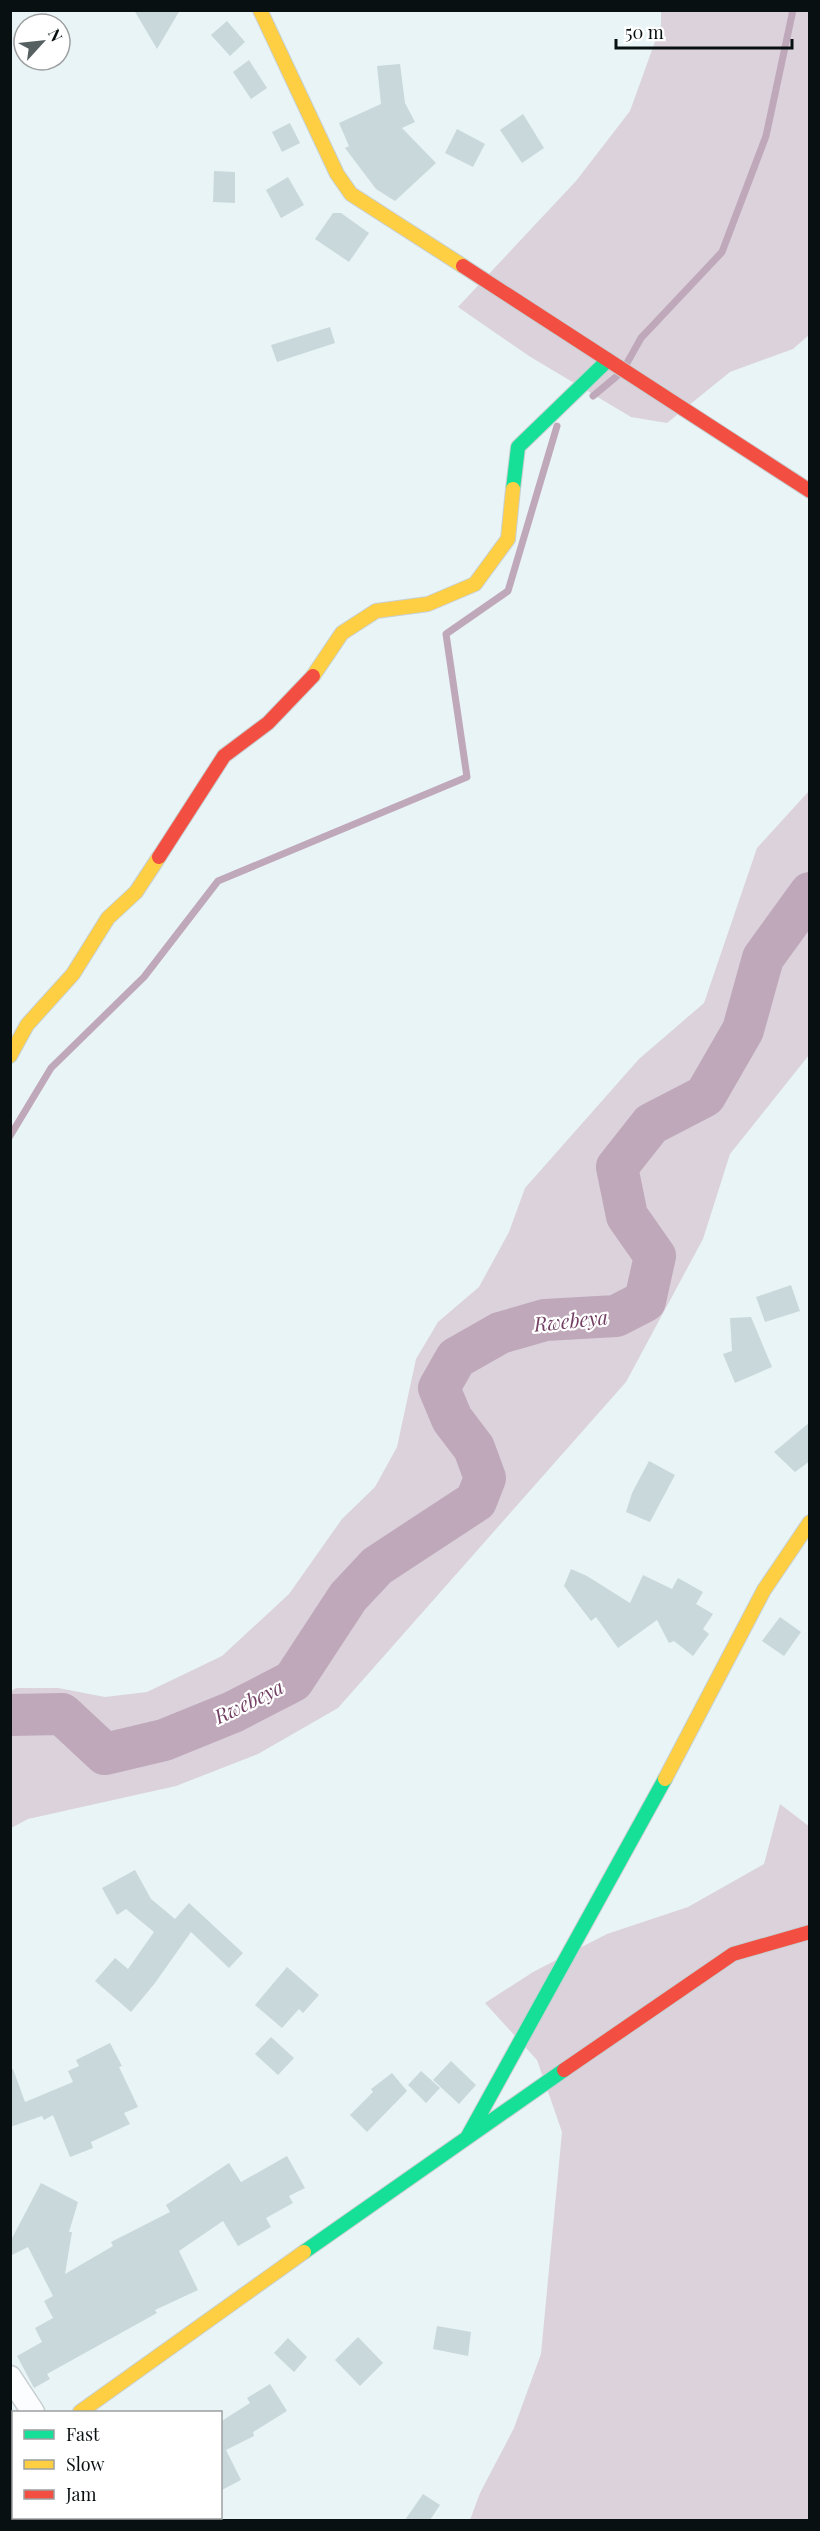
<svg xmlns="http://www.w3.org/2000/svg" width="820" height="2531" viewBox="0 0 820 2531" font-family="'Playfair Display',serif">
	<rect width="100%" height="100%" fill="#e9f4f6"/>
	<g fill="#dbd2dc">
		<path d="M 661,11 L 809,11 L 809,335 L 793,349 L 730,372 L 667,423 L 631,417 L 529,356 L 458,307 L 576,181 L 630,111 L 661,25 Z"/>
		<path d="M 809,791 L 809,1055 L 730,1154 L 703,1239 L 626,1382 L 338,1708 L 258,1754 L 176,1786 L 28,1819 L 11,1828 L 11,1691 L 16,1688 L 58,1688 L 105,1697 L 147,1692 L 222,1656 L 289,1594 L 342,1519 L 375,1487 L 397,1447 L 416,1359 L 438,1322 L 479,1287 L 509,1232 L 525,1188 L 639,1059 L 704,1003 L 757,848 Z"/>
		<path d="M 780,1804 L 810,1827 L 809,2520 L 470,2520 L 480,2493 L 514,2428 L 541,2354 L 562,2132 L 537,2060 L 485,2003 L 533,1972 L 607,1934 L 688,1907 L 764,1864 Z"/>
	</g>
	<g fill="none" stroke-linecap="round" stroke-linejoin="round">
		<g stroke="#bfa8ba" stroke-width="7">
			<path d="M 627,363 L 641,338 L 722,252 L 766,136 L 793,10"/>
			<path d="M 593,396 L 617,376"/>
			<path d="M 10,1136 L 51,1068 L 144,977 L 218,881 L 467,777 L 446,634 L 508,591 L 557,426"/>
		</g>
		<path stroke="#bfa8ba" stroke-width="42" d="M 10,1715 L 62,1714 L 105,1754 L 164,1740 L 233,1712 L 293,1681 L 348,1597 L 377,1566 L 476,1501 L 485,1478 L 474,1448 L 452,1419 L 439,1388 L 456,1358 L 500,1333 L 545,1320 L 616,1316 L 645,1301 L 655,1256 L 627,1216 L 617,1167 L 651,1124 L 705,1096 L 743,1030 L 763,958 L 810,893"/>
	</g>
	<g fill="#c9d8db">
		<path d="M 134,10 L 180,10 L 157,49 Z"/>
		<path d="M 227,21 L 245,42 L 230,56 L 211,35 Z"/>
		<path d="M 249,60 L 267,88 L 251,99 L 233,72 Z"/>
		<path d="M 400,64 L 405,103 L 415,122 L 402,128 L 436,163 L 395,201 L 376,189 L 345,148 L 349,146 L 339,123 L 381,104 L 377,66 Z"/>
		<path d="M 523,114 L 544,148 L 522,163 L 500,130 Z"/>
		<path d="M 290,123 L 300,143 L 282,152 L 272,132 Z"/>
		<path d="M 457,129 L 485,144 L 473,167 L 445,153 Z"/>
		<path d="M 214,171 L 235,172 L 235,203 L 213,202 Z"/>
		<path d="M 288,177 L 304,205 L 281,218 L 266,190 Z"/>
		<path d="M 333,213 L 341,213 L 369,233 L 349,262 L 315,239 Z"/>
		<path d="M 330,327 L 335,343 L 277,362 L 271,345 Z"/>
		<path d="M 791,1285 L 800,1311 L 765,1322 L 756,1297 Z"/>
		<path d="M 751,1317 L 772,1367 L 735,1383 L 723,1354 L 732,1351 L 730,1318 Z"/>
		<path d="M 810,1422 L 810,1461 L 795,1472 L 774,1452 Z"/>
		<path d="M 649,1461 L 675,1475 L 650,1522 L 626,1512 L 632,1493 Z"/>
		<path d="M 571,1569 L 587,1576 L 630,1603 L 643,1575 L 672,1589 L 678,1578 L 703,1592 L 696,1604 L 713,1614 L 703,1629 L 709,1634 L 693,1656 L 674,1641 L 669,1643 L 657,1620 L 618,1648 L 596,1617 L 591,1621 L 564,1586 Z"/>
		<path d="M 780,1617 L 801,1632 L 784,1656 L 762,1641 Z"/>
		<path d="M 135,1870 L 151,1899 L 175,1919 L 189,1903 L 243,1953 L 229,1968 L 191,1932 L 155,1983 L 131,2012 L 95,1981 L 115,1958 L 128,1969 L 154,1932 L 126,1909 L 117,1915 L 102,1888 Z"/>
		<path d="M 287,1967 L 319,1995 L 303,2013 L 299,2009 L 282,2028 L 255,2005 Z"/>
		<path d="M 271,2037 L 294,2058 L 278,2075 L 255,2054 Z"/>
		<path d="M 110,2043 L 122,2066 L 119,2067 L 138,2107 L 124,2113 L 130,2124 L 91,2142 L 93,2148 L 70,2157 L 53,2115 L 44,2120 L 42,2116 L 10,2127 L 10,2069 L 13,2069 L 25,2102 L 73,2082 L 68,2071 L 79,2066 L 76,2060 Z"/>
		<path d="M 451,2061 L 476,2085 L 459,2104 L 433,2080 Z"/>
		<path d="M 421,2071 L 440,2088 L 426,2103 L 408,2085 Z"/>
		<path d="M 392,2073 L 407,2091 L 367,2132 L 350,2115 L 373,2092 L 371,2089 Z"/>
		<path d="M 287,2156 L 305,2188 L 289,2196 L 293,2203 L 266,2218 L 271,2227 L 238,2246 L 223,2221 L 179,2251 L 198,2290 L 155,2310 L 157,2313 L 47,2374 L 50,2379 L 34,2388 L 17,2356 L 42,2342 L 35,2328 L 53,2318 L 44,2301 L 53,2296 L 28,2247 L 10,2256 L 10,2242 L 41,2183 L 78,2202 L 69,2232 L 72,2232 L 65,2274 L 113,2246 L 111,2242 L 170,2212 L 166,2205 L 229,2163 L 241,2182 Z"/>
		<path d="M 437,2326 L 471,2332 L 468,2356 L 433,2349 Z"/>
		<path d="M 358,2337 L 383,2363 L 360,2386 L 335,2360 Z"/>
		<path d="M 288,2338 L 307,2357 L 294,2372 L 274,2353 Z"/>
		<path d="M 270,2384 L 287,2411 L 253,2432 L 254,2436 L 226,2450 L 241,2480 L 220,2491 L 220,2422 L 250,2403 L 247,2398 Z"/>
		<path d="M 423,2494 L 440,2505 L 430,2520 L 405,2520 Z"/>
	</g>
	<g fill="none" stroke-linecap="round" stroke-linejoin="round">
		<defs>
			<g id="street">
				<path d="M 10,2377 L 33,2412"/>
				<path d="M 173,2518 L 177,2520"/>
			</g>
			<g id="fast">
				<path d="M 513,489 L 518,447 L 608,360"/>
				<path d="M 468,2136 L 665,1779"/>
				<path d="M 304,2252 L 564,2070"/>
			</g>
			<g id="slow">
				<path d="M 260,10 L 337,174 L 351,194 L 463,266"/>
				<path d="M 313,676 L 342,633 L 376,611 L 428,604 L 475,584 L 508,539 L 513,489"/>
				<path d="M 10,1056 L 27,1025 L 73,974 L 108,918 L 136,892 L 159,857"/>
				<path d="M 665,1779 L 764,1590 L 810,1522"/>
				<path d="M 80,2412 L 304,2252"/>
				<path d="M 10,2463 L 14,2461"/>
			</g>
			<g id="jam">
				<path d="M 463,266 L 810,491"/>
				<path d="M 159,857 L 224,756 L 268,723 L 313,676"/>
				<path d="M 564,2070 L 733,1954 L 810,1932"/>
			</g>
		</defs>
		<use href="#street" stroke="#c7cfd1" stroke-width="25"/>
		<use href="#fast" stroke="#c7cfd1" stroke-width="16"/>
		<use href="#slow" stroke="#c7cfd1" stroke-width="16"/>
		<use href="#jam" stroke="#c7cfd1" stroke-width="16"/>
		<use href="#street" stroke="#fcfdfe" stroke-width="22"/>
		<use href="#fast" stroke="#16e098" stroke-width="14"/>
		<use href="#slow" stroke="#ffcf43" stroke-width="14"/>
		<use href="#jam" stroke="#f24e42" stroke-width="14"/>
	</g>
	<g text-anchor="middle" stroke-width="4.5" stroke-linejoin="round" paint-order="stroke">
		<g font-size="20" font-style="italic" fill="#723f63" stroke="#fff">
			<text transform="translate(571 1321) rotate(-6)" y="7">Rwebeya</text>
			<text transform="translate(249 1702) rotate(-26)" y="7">Rwebeya</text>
		</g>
	</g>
	<rect width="820" height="2531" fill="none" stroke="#091011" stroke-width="24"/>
	<rect x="12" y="2411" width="210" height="108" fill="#ffffff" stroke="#9d9fa0" stroke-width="1.5"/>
	<rect x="24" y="2430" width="30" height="9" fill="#16e098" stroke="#9d9fa0" stroke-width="1.5"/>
	<text x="66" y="2441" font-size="18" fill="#091011">Fast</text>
	<rect x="24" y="2460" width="30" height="9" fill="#ffcf43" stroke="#9d9fa0" stroke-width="1.5"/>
	<text x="66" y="2471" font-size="18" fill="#091011">Slow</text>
	<rect x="24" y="2490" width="30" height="9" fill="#f24e42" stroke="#9d9fa0" stroke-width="1.5"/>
	<text x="66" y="2501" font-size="18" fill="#091011">Jam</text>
	<g transform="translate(42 42) rotate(63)"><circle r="28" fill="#ffffff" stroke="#9d9fa0" stroke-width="1.5"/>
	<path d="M0-4.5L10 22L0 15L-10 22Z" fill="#576061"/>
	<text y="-9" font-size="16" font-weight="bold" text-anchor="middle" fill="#091011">N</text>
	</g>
	<path d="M616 39v9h176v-9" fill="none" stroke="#091011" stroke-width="3"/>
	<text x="625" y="39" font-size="18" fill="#091011" stroke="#ffffff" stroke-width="4.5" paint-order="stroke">50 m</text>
</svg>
